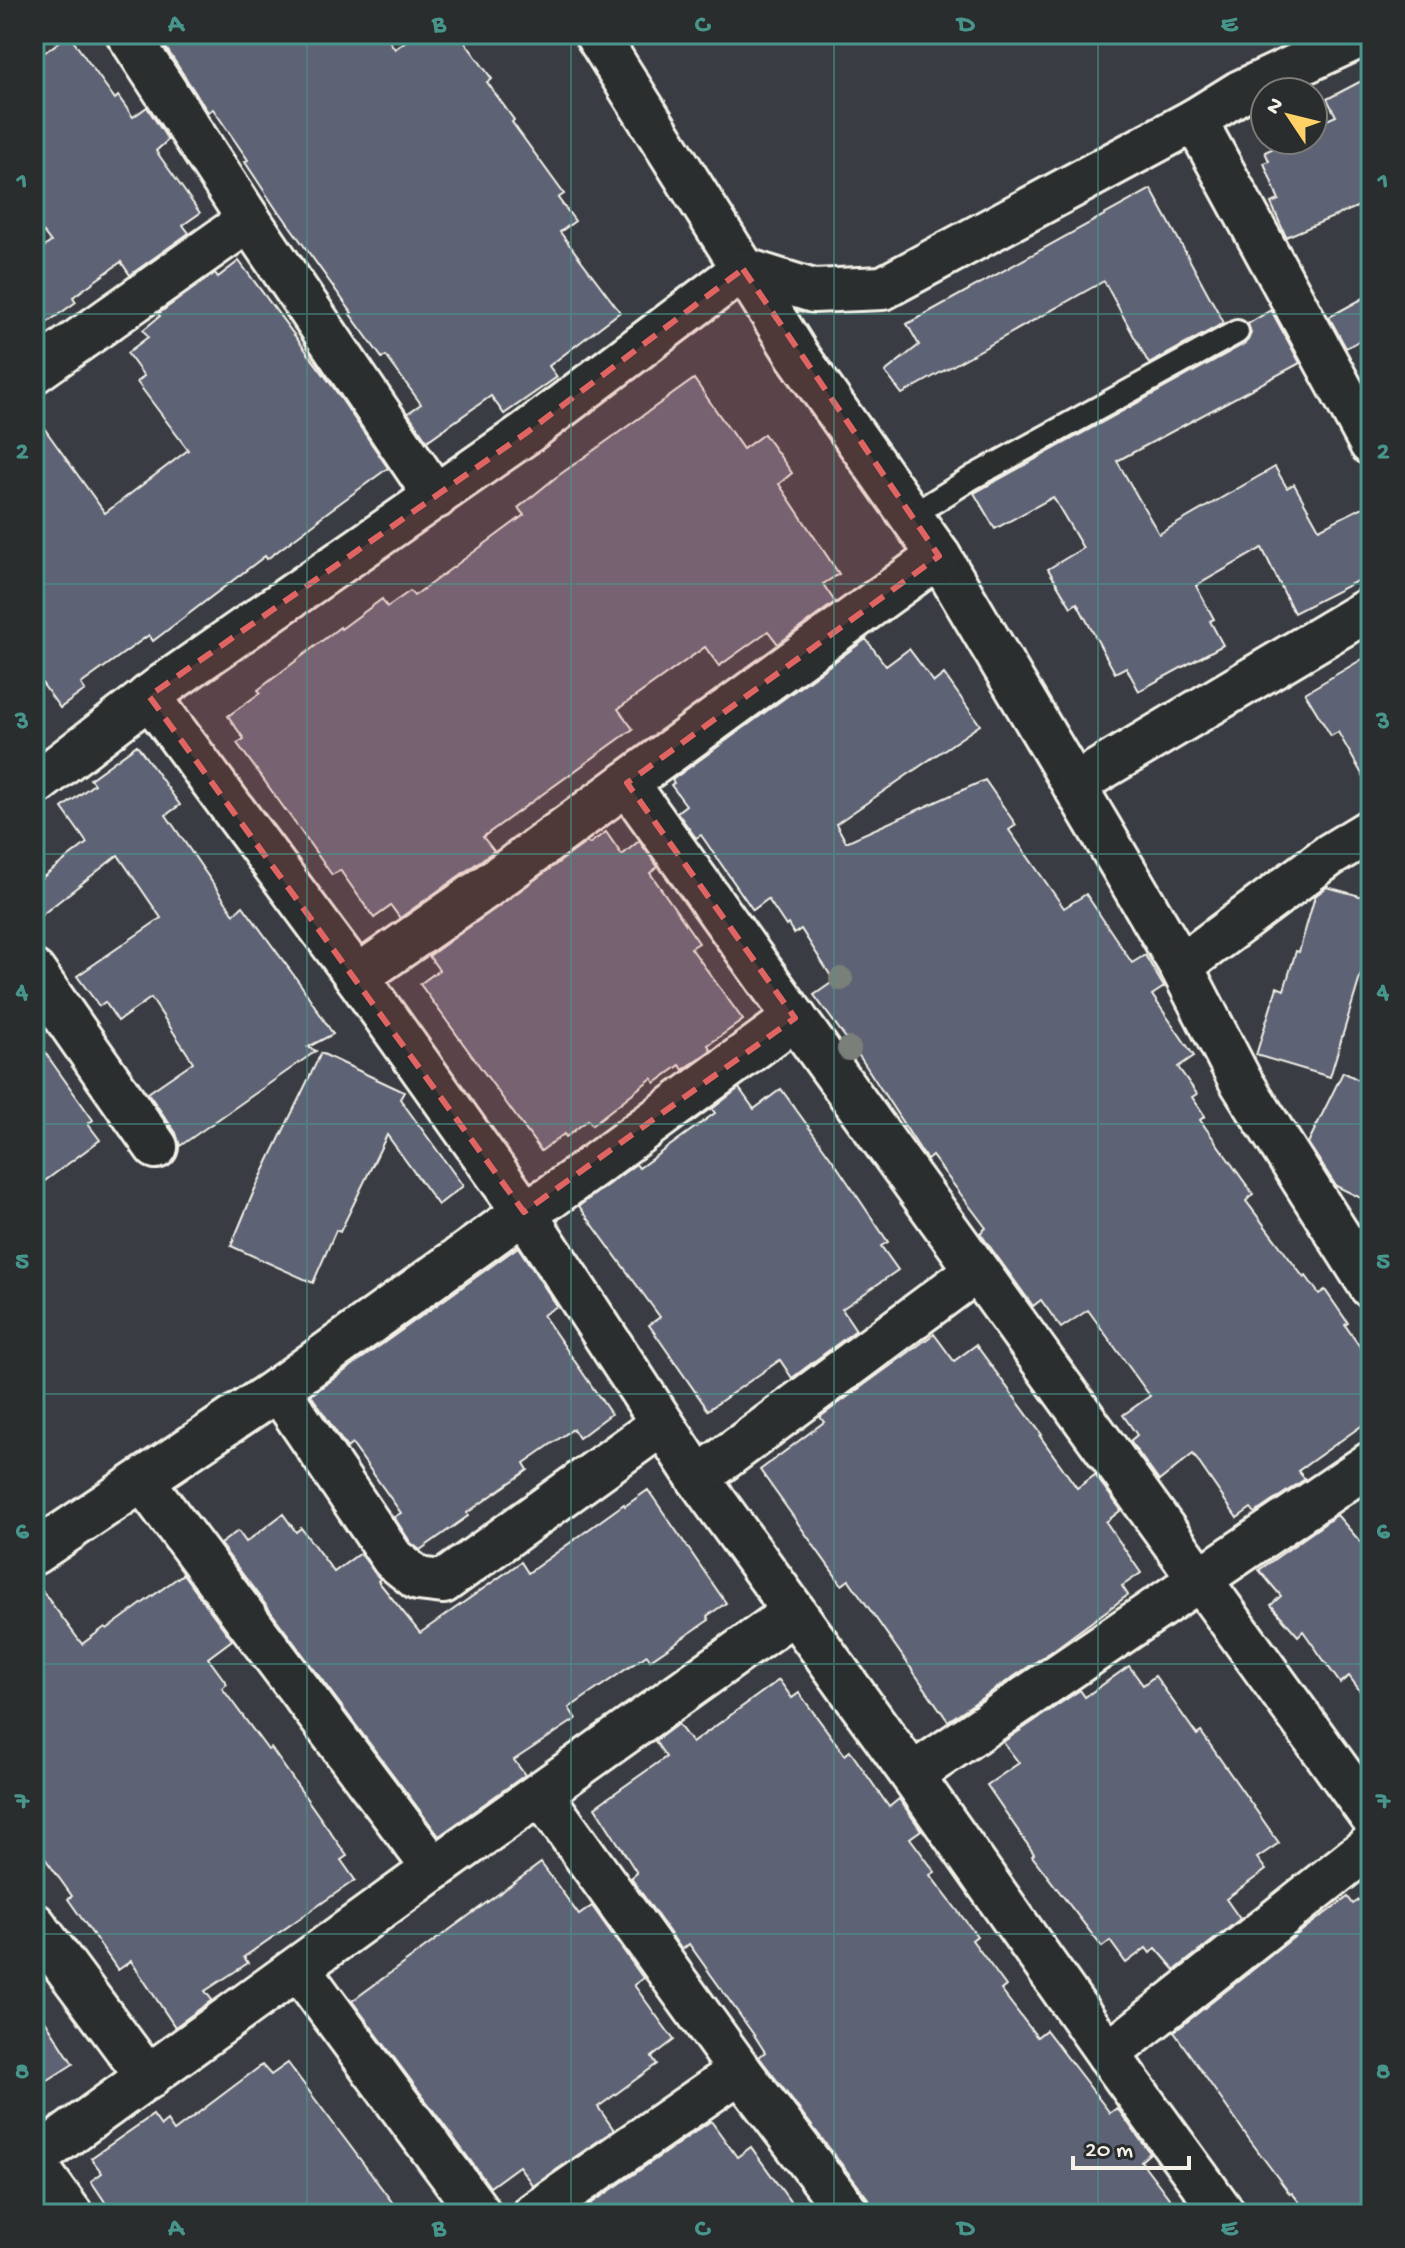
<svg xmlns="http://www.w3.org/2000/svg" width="1405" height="2248" viewBox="0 0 1405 2248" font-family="'Gochi Hand',sans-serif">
	<rect width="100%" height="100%" fill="#393d43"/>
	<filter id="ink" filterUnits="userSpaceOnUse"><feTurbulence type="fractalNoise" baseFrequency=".0125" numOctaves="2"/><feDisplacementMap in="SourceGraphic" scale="16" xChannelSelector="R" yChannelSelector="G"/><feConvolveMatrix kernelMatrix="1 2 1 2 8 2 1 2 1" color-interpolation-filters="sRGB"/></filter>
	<g filter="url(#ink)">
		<g fill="#5d6274" stroke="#f4f1e8" stroke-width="2">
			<path d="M 157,34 L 384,34 L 395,49 L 415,34 L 459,34 L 492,79 L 487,82 L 514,120 L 512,122 L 564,194 L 558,198 L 575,221 L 560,232 L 620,312 L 549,366 L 557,377 L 504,414 L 491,396 L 427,441 L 408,413 L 421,404 L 386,356 L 382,358 L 350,314 L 352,313 L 279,211 L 278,212 L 245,162 L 248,160 L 213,109 L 208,112 Z"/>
			<path d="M 69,35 L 115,99 L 118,96 L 133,117 L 147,107 L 168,140 L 156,151 L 200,213 L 183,225 L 189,233 L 130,275 L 121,262 L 73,297 L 76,302 L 34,332 L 34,254 L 51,242 L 34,220 L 34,60 Z"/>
			<path d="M 1371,76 L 1371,201 L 1286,237 L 1271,203 L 1279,200 L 1264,163 L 1269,161 L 1265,152 L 1291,140 L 1313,140 L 1313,126 L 1336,116 L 1327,99 Z"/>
			<path d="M 1151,189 L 1224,323 L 1149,364 L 1104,281 L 902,394 L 885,372 L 919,345 L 907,324 Z"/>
			<path d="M 239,261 L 333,387 L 388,468 L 318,519 L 319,520 L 267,559 L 265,556 L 153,641 L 149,635 L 81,684 L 85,690 L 60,708 L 34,672 L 34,414 L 105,513 L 188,450 L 137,382 L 144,376 L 127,353 L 148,337 L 143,330 L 160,316 L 158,314 L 215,273 L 218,277 Z"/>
			<path d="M 1371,294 L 1371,334 L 1346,348 L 1329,317 Z"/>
			<path d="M 1271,310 L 1300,363 L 1117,461 L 1159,534 L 1275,467 L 1287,488 L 1294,484 L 1319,529 L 1371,503 L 1371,574 L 1294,613 L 1262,548 L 1196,586 L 1214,619 L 1210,621 L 1223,645 L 1139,691 L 1126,667 L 1115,673 L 1077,603 L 1071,607 L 1048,569 L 1083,548 L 1053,497 L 995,529 L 974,493 L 1244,344 L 1248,340 L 1251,333 L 1248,324 Z"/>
			<path d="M 694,379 L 743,449 L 764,434 L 792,473 L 779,484 L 839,574 L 823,584 L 835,602 L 778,644 L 768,631 L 719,666 L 705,647 L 618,709 L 633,729 L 483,837 L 494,851 L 400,918 L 391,906 L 374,918 L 340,870 L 332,875 L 292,819 L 237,743 L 244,739 L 228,716 L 260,693 L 258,690 L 340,627 L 341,629 L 382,599 L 387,607 L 410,591 L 414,596 L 524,515 L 518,508 L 555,478 Z"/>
			<path d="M 866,639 L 886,666 L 909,649 L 934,682 L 944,674 L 980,725 L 836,824 L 846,842 L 985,780 L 1016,825 L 1009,830 L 1064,908 L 1086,894 L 1132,963 L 1145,955 L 1164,987 L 1152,995 L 1194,1056 L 1178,1067 L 1197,1094 L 1192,1097 L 1205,1116 L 1200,1120 L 1253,1194 L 1246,1201 L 1304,1278 L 1306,1276 L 1319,1294 L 1325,1290 L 1348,1323 L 1345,1325 L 1371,1363 L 1371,1419 L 1298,1471 L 1305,1479 L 1255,1513 L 1251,1508 L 1237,1518 L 1193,1454 L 1159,1481 L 1130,1441 L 1137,1435 L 1123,1415 L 1150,1396 L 1088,1310 L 1061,1328 L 1041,1300 L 1033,1306 L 980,1233 L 986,1228 L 932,1156 L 927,1160 L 862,1060 L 814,995 L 834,981 L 801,929 L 794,934 L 788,924 L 786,926 L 768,899 L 753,910 L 701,835 L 696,838 L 677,812 L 686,805 L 671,785 L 674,783 L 672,780 Z"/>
			<path d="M 1371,654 L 1371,790 L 1338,732 L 1331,736 L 1305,693 Z"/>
			<path d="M 137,745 L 180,805 L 166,815 L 234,914 L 243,906 L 301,985 L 333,1034 L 308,1047 L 316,1051 L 180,1146 L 176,1133 L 148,1093 L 193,1062 L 151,998 L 118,1021 L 105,1002 L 99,1006 L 77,976 L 161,918 L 118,855 L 34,921 L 34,884 L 87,843 L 62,808 L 94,784 L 90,779 Z"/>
			<path d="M 606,832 L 622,855 L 639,841 L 658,867 L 650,873 L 699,943 L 691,948 L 743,1020 L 708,1045 L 711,1050 L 683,1070 L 680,1065 L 655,1083 L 652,1078 L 592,1125 L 588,1120 L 566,1137 L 564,1134 L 541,1151 L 420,984 L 439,970 L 429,956 L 587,842 L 589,844 Z"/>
			<path d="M 1327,887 L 1371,899 L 1371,966 L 1364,964 L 1330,1077 L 1256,1055 L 1277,987 L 1284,990 L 1296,951 L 1299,952 L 1315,896 Z"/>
			<path d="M 34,1037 L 93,1120 L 88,1124 L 100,1140 L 34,1189 Z"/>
			<path d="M 321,1053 L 404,1092 L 400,1099 L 463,1186 L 438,1205 L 387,1135 L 340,1232 L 336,1230 L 313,1283 L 231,1246 L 254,1191 Z"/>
			<path d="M 1343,1072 L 1371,1086 L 1371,1203 L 1336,1186 L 1308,1143 Z"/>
			<path d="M 739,1088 L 754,1109 L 781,1089 L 834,1162 L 888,1242 L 881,1246 L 898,1270 L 842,1309 L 856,1330 L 792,1378 L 780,1360 L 708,1410 L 649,1325 L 660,1317 L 579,1206 L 636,1164 L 639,1168 L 715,1113 L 712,1109 Z"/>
			<path d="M 518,1247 L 557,1306 L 543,1315 L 611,1414 L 579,1438 L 573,1429 L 524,1463 L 528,1470 L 467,1513 L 468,1516 L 420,1550 L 411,1543 L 394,1517 L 401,1513 L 352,1444 L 347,1448 L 311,1395 Z"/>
			<path d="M 934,1334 L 954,1361 L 976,1345 L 1042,1435 L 1040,1436 L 1077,1488 L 1095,1475 L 1121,1510 L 1106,1522 L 1141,1573 L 1122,1586 L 1128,1595 L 1052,1651 L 948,1721 L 849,1580 L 842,1585 L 760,1470 L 824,1422 L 820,1417 Z"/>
			<path d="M 648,1490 L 726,1603 L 707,1616 L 709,1620 L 650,1660 L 647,1655 L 569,1708 L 576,1719 L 514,1760 L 525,1775 L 439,1836 L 220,1544 L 238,1531 L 246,1542 L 283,1514 L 296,1532 L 301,1528 L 334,1572 L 360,1553 L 380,1579 L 378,1581 L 420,1633 L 521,1562 L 528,1573 L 624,1504 L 625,1506 Z"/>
			<path d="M 1337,1515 L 1371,1554 L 1371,1706 L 1349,1676 L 1340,1683 L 1303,1631 L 1298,1636 L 1271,1605 L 1281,1596 L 1259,1570 Z"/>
			<path d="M 183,1574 L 232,1640 L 208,1658 L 227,1684 L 222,1688 L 268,1750 L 271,1748 L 347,1856 L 341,1860 L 355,1880 L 244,1957 L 248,1963 L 205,1991 L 212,2000 L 175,2027 L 131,1961 L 118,1970 L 68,1899 L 72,1896 L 34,1843 L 34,1580 L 82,1644 L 105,1627 L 107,1629 Z"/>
			<path d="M 1129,1666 L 1143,1685 L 1155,1676 L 1197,1735 L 1201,1732 L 1279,1843 L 1257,1858 L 1266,1870 L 1226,1899 L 1240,1919 L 1175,1970 L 1156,1948 L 1150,1953 L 1146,1948 L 1126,1963 L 1110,1941 L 1102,1947 L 1032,1856 L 1034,1854 L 987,1785 L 1019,1763 L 1003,1742 L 1080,1690 L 1085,1697 Z"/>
			<path d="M 779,1680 L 792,1698 L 799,1693 L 845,1755 L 850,1751 L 889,1807 L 899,1799 L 921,1830 L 910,1838 L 935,1872 L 930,1875 L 977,1936 L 972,1940 L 1006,1986 L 1001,1990 L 1037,2037 L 1046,2030 L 1110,2113 L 1117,2108 L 1150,2153 L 1141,2161 L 1181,2214 L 880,2214 L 759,2057 L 765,2052 L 754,2035 L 689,1944 L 682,1950 L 631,1878 L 637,1873 L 595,1807 L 666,1757 L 655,1741 L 678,1724 L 692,1743 Z"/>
			<path d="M 541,1863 L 579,1915 L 592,1906 L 643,1978 L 634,1985 L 674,2040 L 652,2057 L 657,2064 L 598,2107 L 614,2130 L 533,2186 L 519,2166 L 490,2187 L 352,2001 Z"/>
			<path d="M 1371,1892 L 1371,2214 L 1309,2214 L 1292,2193 L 1290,2194 L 1249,2139 L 1174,2032 L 1308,1926 L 1348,1897 L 1353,1904 Z"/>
			<path d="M 34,2003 L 73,2064 L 34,2089 Z"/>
			<path d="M 288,2063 L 401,2214 L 113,2214 L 91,2181 L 102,2173 L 91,2158 L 153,2115 L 161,2126 L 167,2121 L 174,2131 L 262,2065 L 271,2075 Z"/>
			<path d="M 711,2121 L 737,2157 L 751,2147 L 799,2214 L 576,2214 Z"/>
		</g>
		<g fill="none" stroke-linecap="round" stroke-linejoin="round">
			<defs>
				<path id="lane" d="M 911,516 L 973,477 L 1237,332"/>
				<g id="street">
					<path d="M 128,34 L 249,220 L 436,497"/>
					<path d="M 596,34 L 798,356 L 939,556 L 1181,966 L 1240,1080 L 1371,1287"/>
					<path d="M 1365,34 L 1240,92 L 1195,120 L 1371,444"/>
					<path d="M 743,269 L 813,291 L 883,288 L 1195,120"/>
					<path d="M 34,372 L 249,220"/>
					<path d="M 149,696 L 357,977 L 524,1212 L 698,1478 L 912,1775 L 1108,2054 L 1224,2214"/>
					<path d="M 34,785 L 164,685 L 526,433 L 743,269"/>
					<path d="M 1074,785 L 1371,608"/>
					<path d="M 1181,966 L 1330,855 L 1371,830"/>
					<path d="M 34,972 L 156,1147"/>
					<path d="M 357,977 L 486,887 L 627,783"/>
					<path d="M 795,1018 L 1371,1816"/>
					<path d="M 278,1389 L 393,1559 L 418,1579 L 443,1582 L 662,1424"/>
					<path d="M 698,1478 L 976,1271"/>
					<path d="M 143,1481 L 434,1869"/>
					<path d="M 34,1553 L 278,1389 L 524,1212 L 551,1197 L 795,1018 L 627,783 L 939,556"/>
					<path d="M 912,1775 L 1371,1463"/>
					<path d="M 541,1794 L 740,2071 L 849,2214"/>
					<path d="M 34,1924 L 148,2078"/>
					<path d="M 299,1969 L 480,2214"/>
					<path d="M 1108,2054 L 1371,1845"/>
					<path d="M 34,2159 L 434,1869 L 794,1612"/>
					<path d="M 34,2163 L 71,2214"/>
					<path d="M 534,2214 L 740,2071"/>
				</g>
			</defs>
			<use href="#lane" stroke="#f4f1e8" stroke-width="28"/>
			<use href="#street" stroke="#f4f1e8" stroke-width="48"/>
			<use href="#lane" stroke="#2a2d2e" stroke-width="22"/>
			<use href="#street" stroke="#2a2d2e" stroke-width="42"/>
		</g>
		<g fill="#7a7f79">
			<circle cx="841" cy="979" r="12"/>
			<circle cx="849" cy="1049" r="12"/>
		</g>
	</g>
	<path fill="#df6462" fill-opacity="0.2" stroke="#df6462" stroke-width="6" stroke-dasharray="16 10" stroke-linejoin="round" d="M 743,269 L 939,556 L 627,783 L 795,1018 L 524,1212 L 149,696 L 526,433 Z"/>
	<path fill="none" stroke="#48958c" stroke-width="2" stroke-opacity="0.55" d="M 307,34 L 307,2214M 571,34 L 571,2214M 834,34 L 834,2214M 1098,34 L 1098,2214M 34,314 L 1371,314M 34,584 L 1371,584M 34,854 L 1371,854M 34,1124 L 1371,1124M 34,1394 L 1371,1394M 34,1664 L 1371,1664M 34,1934 L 1371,1934"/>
	<rect width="1405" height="2248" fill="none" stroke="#2a2d2e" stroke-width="88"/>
	<g transform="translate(1289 116) rotate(305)"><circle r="38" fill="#2a2d2e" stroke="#7b7b78" stroke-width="2"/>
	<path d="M0-6L14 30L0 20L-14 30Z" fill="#ffd166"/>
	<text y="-12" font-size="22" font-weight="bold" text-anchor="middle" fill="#f4f1e8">N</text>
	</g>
	<path d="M1073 2156v12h116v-12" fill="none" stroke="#f4f1e8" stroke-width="4"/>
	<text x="1085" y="2156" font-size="24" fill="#f4f1e8" stroke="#2a2d2e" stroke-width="6" paint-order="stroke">20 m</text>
	<rect x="44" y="44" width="1317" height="2160" fill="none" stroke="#48958c" stroke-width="3"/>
	<g font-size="26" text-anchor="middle" font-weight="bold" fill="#48958c">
		<text x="176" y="31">A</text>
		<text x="439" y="31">B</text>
		<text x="702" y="31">C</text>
		<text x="966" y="31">D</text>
		<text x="1229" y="31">E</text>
		<text x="22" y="188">1</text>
		<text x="1383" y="188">1</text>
		<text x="22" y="458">2</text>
		<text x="1383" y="458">2</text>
		<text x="22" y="728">3</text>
		<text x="1383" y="728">3</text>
		<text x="22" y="998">4</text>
		<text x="1383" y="998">4</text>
		<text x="22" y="1268">5</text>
		<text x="1383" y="1268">5</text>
		<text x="22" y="1538">6</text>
		<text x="1383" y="1538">6</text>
		<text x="22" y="1808">7</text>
		<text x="1383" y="1808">7</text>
		<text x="22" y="2078">8</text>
		<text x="1383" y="2078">8</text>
		<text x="176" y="2235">A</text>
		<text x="439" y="2235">B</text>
		<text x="702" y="2235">C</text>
		<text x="966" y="2235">D</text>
		<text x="1229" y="2235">E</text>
	</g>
</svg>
